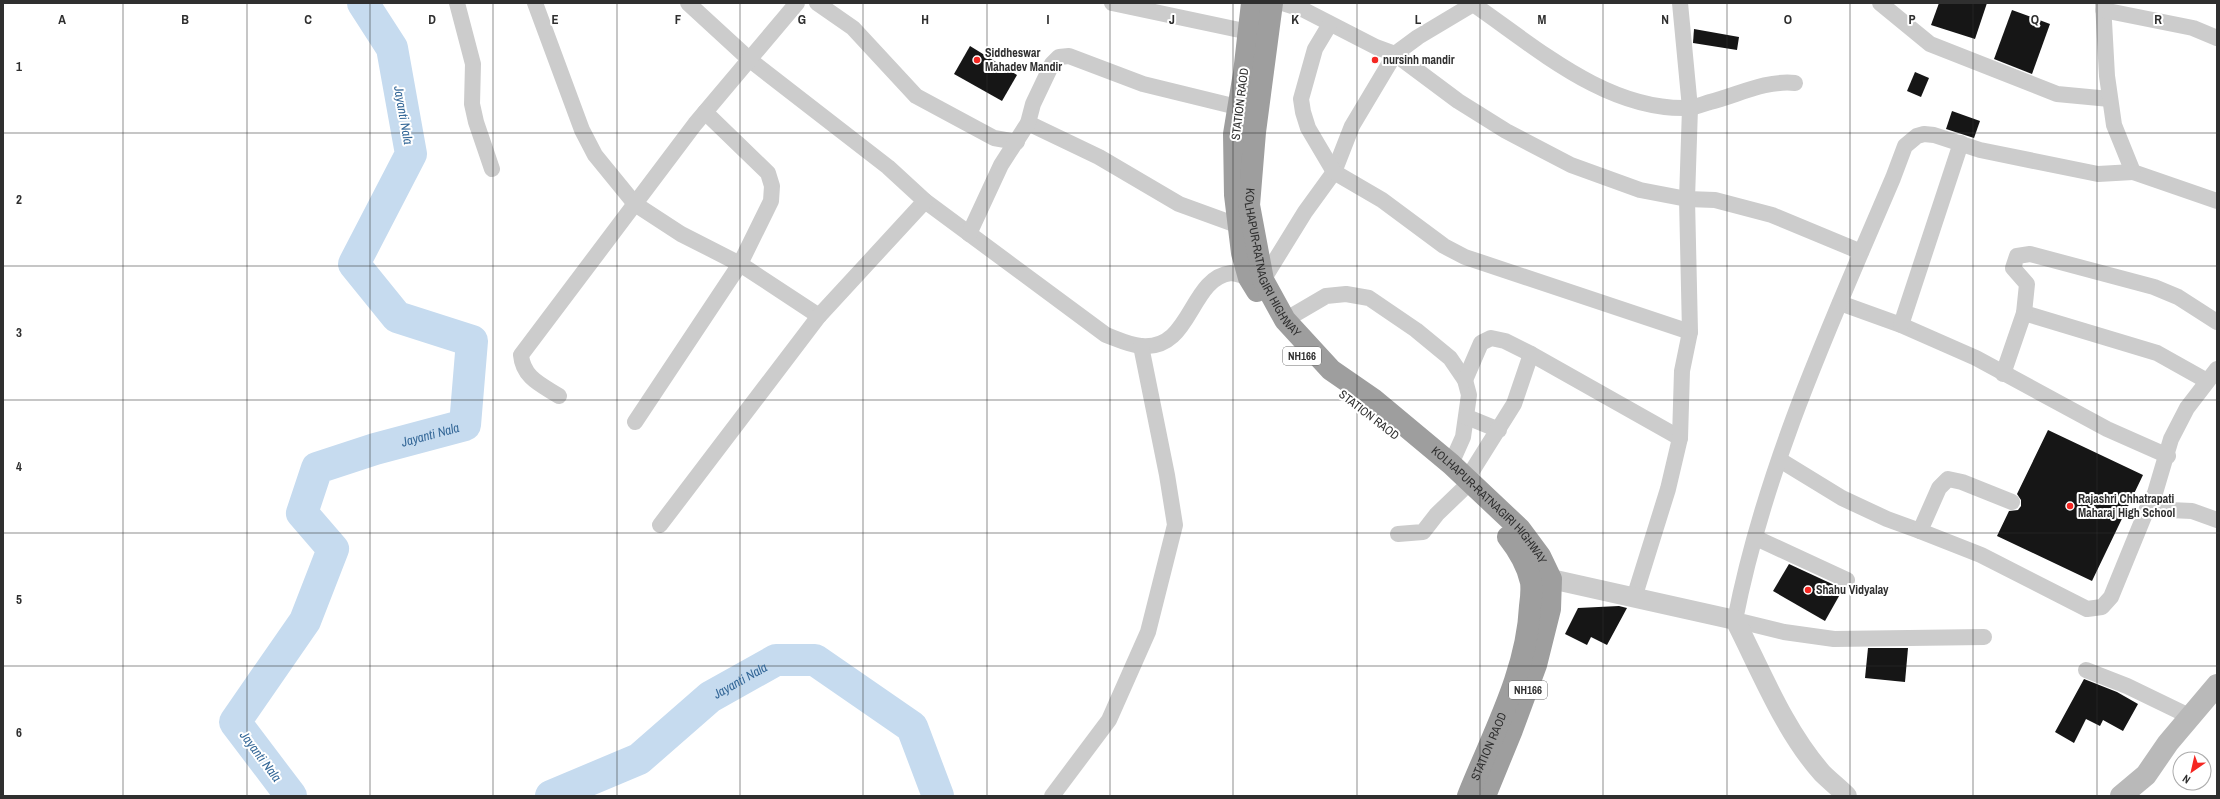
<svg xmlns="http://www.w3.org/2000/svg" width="2220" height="799" viewBox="0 0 2220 799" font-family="'Archivo Narrow',sans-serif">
	<rect width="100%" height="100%" fill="#fff"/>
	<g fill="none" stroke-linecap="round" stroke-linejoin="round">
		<g stroke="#c6dbef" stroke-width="32">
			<path id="s1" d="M 291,796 L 235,722 L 305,621 L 333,549 L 302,513 L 317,468 L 375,449 L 465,425 L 472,341 L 397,317 L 354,264 L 411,154 L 392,48 L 363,3"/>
			<path id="s2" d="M 551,796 L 639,759 L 710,697 L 776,660 L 815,660 L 912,727 L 938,796"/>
		</g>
	</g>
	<g fill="#161616">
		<path d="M 1939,3 L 1987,3 L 1975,39 L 1931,25 Z"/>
		<path d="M 2012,10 L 2050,24 L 2032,74 L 1994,59 Z"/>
		<path d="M 1694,29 L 1739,37 L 1737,50 L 1693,43 Z"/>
		<path d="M 970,46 L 1017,75 L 1002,101 L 954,74 Z"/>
		<path d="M 1915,72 L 1929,78 L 1921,97 L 1907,91 Z"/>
		<path d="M 1952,111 L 1980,121 L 1974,138 L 1946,129 Z"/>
		<path d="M 2048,430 L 2143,475 L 2092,581 L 1997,536 L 2009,511 L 2018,510 L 2021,506 L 2021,500 L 2017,494 Z"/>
		<path d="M 1789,564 L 1843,589 L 1825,621 L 1773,591 Z"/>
		<path d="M 1619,606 L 1627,608 L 1607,645 L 1591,637 L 1587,645 L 1565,634 L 1578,608 Z"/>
		<path d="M 1868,648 L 1908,648 L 1905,682 L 1865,678 Z"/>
		<path d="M 2084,679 L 2117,692 L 2138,704 L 2123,731 L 2103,720 L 2100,726 L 2086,719 L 2074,743 L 2055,732 Z"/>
	</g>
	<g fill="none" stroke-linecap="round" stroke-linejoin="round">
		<g stroke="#ccc" stroke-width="16">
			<path d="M 457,3 L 473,64 L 472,104 L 476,122 L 492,169"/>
			<path d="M 535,3 L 582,130 L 595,155 L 635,204 L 681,234 L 740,264 L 819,316"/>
			<path d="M 688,3 L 750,60 L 888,167 L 925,201 L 1106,335 C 1117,339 1129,345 1141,346 C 1192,351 1189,278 1231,273 C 1234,273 1256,279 1263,280 L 1305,212 L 1334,172 L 1352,126 L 1395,54 L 1458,101 L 1506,131 L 1571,165 L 1640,190 L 1687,199 L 1715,200 L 1772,215 L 1861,252"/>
			<path d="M 817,3 L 853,28 L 916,96 L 994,138 L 1017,142"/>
			<path d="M 1112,3 L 1249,32"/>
			<path d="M 1282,3 L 1304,10 L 1376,47 L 1395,54 L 1418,37 L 1475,3"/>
			<path d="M 1880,3 L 1930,44 L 2057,94 L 2110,99"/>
			<path d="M 2103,3 L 2107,76 L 2114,125 L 2133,172 L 2217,201"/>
			<path d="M 1473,4 C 1537,48 1607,111 1689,108 C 1696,107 1703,104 1710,102 C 1738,95 1765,80 1795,83"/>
			<path d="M 2103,10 L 2193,28 L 2217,38"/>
			<path d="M 1330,24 L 1315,49 L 1301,99 L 1303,112 L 1308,128 L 1334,172 L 1382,200 L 1444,246 L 1465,257 L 1690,332"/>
			<path d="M 1028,123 L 1099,157 L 1179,204 L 1234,224 L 1239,228"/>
			<path d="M 969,234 L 1001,165 L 1028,123 L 1033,104 L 1052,64 L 1059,57 L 1069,56 L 1143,84 L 1237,107"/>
			<path d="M 1840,303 L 1901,325 L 1976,358 L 2107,429 L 2168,456"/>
			<path d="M 2024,313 L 2157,353 L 2207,381"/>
			<path d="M 1285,320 L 1326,296 L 1346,294 L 1369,298 L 1416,330 L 1450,358 L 1465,380 L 1469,395 L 1463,437 L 1451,464"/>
			<path d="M 1901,325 L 1961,143"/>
			<path d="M 2003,374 L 2024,313 L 2027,284 L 2013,268 L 2017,256 L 2030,254 L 2154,287 L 2178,297 L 2217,322"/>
			<path d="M 1465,380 L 1481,343 L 1491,338 L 1505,341 L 1531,354"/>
			<path d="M 559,396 C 542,385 523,378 521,355 L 695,124 L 797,3"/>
			<path d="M 1467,417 L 1499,430"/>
			<path d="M 635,422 L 740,264 L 771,201 L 772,186 L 768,173 L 705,112"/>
			<path d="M 1780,460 L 1842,498 L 1887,519 L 1920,531"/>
			<path d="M 1467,479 L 1514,404 L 1531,354 L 1680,438"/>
			<path d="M 2012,502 L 1962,482 L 1948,479 L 1939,488 L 1920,531 L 1981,555 L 2087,609 L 2102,607 L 2111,597 L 2147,509 L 2192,511 L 2217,520"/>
			<path d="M 2147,509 L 2155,493 L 2171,439 L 2187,408 L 2217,369"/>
			<path d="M 660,525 L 819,316 L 925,201"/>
			<path d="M 1398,534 L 1423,532 L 1437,514 L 1462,490"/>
			<path d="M 1756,538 L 1847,580"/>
			<path d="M 1634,598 L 1668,489 L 1680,438 L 1682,371 L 1690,332 L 1687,199 L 1690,108 L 1680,3"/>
			<path d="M 1984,637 L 1834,639 L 1784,632 L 1735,620 C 1765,466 1832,321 1893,178 L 1905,146 L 1917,136 L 1924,134 L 1934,135 L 1980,150 L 2098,174 L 2133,172"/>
			<path d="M 2086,670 L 2127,686 L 2189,716"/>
			<path d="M 1052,796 L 1109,720 L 1148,632 L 1175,525 L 1167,475 L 1141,346"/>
		</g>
		<path stroke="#ccc" stroke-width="20" d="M 1551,579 L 1735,620 C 1761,671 1784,730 1822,773 C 1830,781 1839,788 1847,796"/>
		<path stroke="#b9b9b9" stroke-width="22" d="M 2121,796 L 2146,775 L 2168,743 L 2217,685"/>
		<g stroke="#9e9e9e" stroke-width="22">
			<path d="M 1252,3 L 1244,73 L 1234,134 L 1235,195 L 1242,253 L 1249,278 L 1257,291"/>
			<path id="s3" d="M 1272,3 L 1255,132 L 1249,205 L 1263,280 L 1285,320 L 1331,370 L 1373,399 L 1451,464 L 1520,529 L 1540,556 L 1551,579 L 1550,609 L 1536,665 L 1512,730 L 1485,796"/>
			<path id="s4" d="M 1468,796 C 1492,735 1527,673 1530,606 C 1531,599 1532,590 1531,582 C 1527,564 1519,551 1508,537"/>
		</g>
	</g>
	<path fill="none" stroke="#2f2f2f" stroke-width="1" stroke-opacity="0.55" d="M 123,3 L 123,796M 247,3 L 247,796M 370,3 L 370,796M 493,3 L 493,796M 617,3 L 617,796M 740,3 L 740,796M 863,3 L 863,796M 987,3 L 987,796M 1110,3 L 1110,796M 1233,3 L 1233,796M 1357,3 L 1357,796M 1480,3 L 1480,796M 1603,3 L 1603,796M 1727,3 L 1727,796M 1850,3 L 1850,796M 1973,3 L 1973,796M 2097,3 L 2097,796M 3,133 L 2217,133M 3,266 L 2217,266M 3,400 L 2217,400M 3,533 L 2217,533M 3,666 L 2217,666"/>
	<g fill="#f52722" stroke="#fff" stroke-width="1.5">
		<circle cx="977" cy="60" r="4"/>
		<circle cx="1375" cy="60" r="4"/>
		<circle cx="2070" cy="506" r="4"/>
		<circle cx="1808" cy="590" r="4"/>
	</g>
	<g text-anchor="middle" stroke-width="4" stroke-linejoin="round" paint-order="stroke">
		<g fill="#fff" stroke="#6d6d6d" stroke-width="1">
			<rect x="1283" y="347" width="38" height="18" rx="3"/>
			<rect x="1509" y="681" width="38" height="18" rx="3"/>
		</g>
		<g font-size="11" font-weight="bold" fill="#2f2f2f">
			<text x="1302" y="360">NH166</text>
			<text x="1528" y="694">NH166</text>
		</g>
		<g font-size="12" font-weight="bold" fill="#2f2f2f" stroke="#fff" text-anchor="start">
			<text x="985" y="57">Siddheswar<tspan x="985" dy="14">Mahadev Mandir</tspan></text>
			<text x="1383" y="64">nursinh mandir</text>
			<text x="2078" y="503">Rajashri Chhatrapati<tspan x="2078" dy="14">Maharaj High School</tspan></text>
			<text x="1816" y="594">Shahu Vidyalay</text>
		</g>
		<g font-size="12" fill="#2f2f2f" stroke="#fff">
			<text transform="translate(1240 104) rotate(-83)" y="4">STATION RAOD</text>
			<text dy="4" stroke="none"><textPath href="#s3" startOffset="266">KOLHAPUR-RATNAGIRI HIGHWAY</textPath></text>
			<text transform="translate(1369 415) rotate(38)" y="4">STATION RAOD</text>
			<text dy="4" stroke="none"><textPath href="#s3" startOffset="602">KOLHAPUR-RATNAGIRI HIGHWAY</textPath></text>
			<text dy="4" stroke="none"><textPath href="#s4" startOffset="54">STATION RAOD</textPath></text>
		</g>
		<g font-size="13" font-style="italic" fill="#356898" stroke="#fff">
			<text transform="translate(404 115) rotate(80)" y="5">Jayanti Nala</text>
			<text dy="5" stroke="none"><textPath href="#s1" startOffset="506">Jayanti Nala</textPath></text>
			<text dy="5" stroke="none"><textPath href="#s2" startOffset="224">Jayanti Nala</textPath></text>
			<text transform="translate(261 756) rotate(53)" y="5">Jayanti Nala</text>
		</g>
	</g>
	<g font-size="13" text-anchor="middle" font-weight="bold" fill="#2f2f2f" stroke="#fff" stroke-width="4" stroke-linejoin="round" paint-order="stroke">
		<text x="62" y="24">A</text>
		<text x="185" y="24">B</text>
		<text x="308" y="24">C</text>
		<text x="432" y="24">D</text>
		<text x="555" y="24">E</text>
		<text x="678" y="24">F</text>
		<text x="802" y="24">G</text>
		<text x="925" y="24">H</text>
		<text x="1048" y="24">I</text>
		<text x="1172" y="24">J</text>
		<text x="1295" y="24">K</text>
		<text x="1418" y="24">L</text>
		<text x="1542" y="24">M</text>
		<text x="1665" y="24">N</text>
		<text x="1788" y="24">O</text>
		<text x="1912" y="24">P</text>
		<text x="2035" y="24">Q</text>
		<text x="2158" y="24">R</text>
		<text x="19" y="71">1</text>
		<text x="19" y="204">2</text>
		<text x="19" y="337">3</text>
		<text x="19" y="471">4</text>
		<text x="19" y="604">5</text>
		<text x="19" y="737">6</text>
	</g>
	<rect width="2220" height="799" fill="none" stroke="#2f2f2f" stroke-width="8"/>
	<g transform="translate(2192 771) rotate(214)"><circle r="19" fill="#ffffff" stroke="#acacac"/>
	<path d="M0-3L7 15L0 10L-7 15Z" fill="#f52722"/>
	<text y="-6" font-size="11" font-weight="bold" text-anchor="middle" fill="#2f2f2f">N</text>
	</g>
</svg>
